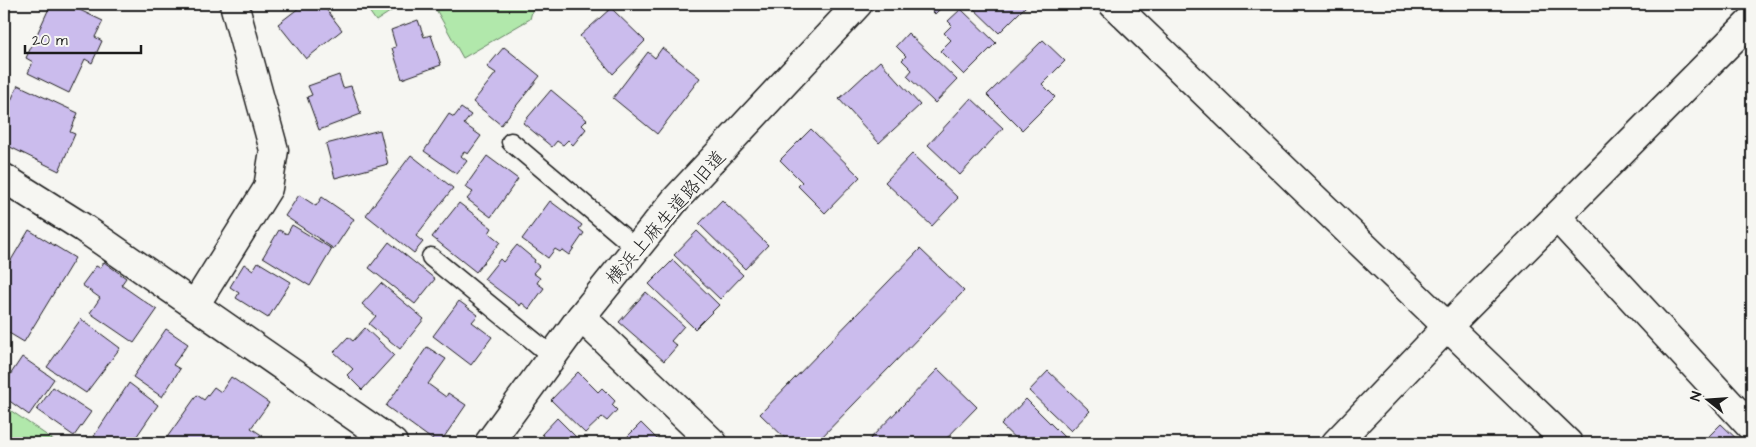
<svg xmlns="http://www.w3.org/2000/svg" width="1756" height="447" viewBox="0 0 1756 447" font-family="'Architects Daughter','Klee One',sans-serif">
	<rect width="100%" height="100%" fill="#f6f6f2"/>
	<filter id="ink" filterUnits="userSpaceOnUse"><feTurbulence type="fractalNoise" baseFrequency=".02" numOctaves="2"/><feDisplacementMap in="SourceGraphic" scale="10" xChannelSelector="R" yChannelSelector="G"/><feConvolveMatrix kernelMatrix="1 2 1 2 8 2 1 2 1" color-interpolation-filters="sRGB"/></filter>
	<g filter="url(#ink)">
		<g fill="#b1e8ab" stroke="#668264">
			<path d="M 364,4 L 402,4 L 376,21 Z"/>
			<path d="M 433,4 L 534,4 L 530,19 L 463,58 Z"/>
			<path d="M 4,406 L 58,443 L 4,443 Z"/>
		</g>
		<g fill="#cbbced" stroke="#1c1c1c">
			<path d="M 51,4 L 67,4 L 103,21 L 95,37 L 102,41 L 92,63 L 85,59 L 69,93 L 28,73 L 33,62 L 26,58 Z"/>
			<path d="M 304,4 L 322,4 L 342,30 L 306,59 L 278,24 Z"/>
			<path d="M 925,4 L 945,4 L 935,14 Z"/>
			<path d="M 974,4 L 1028,4 L 999,33 L 971,6 Z"/>
			<path d="M 611,8 L 645,41 L 613,74 L 580,36 Z"/>
			<path d="M 961,9 L 996,43 L 964,75 L 940,51 L 951,40 L 944,33 L 952,25 L 948,21 Z"/>
			<path d="M 418,20 L 424,37 L 431,35 L 441,65 L 402,79 L 392,48 L 396,47 L 391,30 Z"/>
			<path d="M 908,33 L 957,80 L 935,103 L 907,76 L 912,70 L 902,60 L 906,56 L 896,46 Z"/>
			<path d="M 1043,40 L 1065,61 L 1042,84 L 1055,97 L 1022,130 L 987,95 Z"/>
			<path d="M 504,47 L 540,76 L 501,125 L 473,102 L 496,73 L 487,67 Z"/>
			<path d="M 662,48 L 700,78 L 657,134 L 613,98 L 648,52 L 655,58 Z"/>
			<path d="M 880,61 L 920,105 L 879,143 L 839,99 Z"/>
			<path d="M 339,75 L 343,88 L 351,86 L 361,114 L 319,130 L 307,97 L 312,95 L 308,86 Z"/>
			<path d="M 18,85 L 78,113 L 70,132 L 75,134 L 59,171 L 4,144 L 4,116 Z"/>
			<path d="M 551,90 L 587,120 L 582,125 L 586,129 L 573,145 L 568,140 L 563,145 L 557,141 L 552,147 L 523,123 Z"/>
			<path d="M 971,98 L 1003,128 L 960,175 L 928,145 Z"/>
			<path d="M 461,108 L 471,115 L 464,124 L 481,136 L 468,154 L 464,152 L 461,156 L 467,161 L 457,174 L 424,151 L 449,114 L 454,117 Z"/>
			<path d="M 811,129 L 860,177 L 825,213 L 798,186 L 802,182 L 780,160 Z"/>
			<path d="M 380,130 L 388,164 L 335,178 L 326,144 Z"/>
			<path d="M 912,154 L 958,198 L 932,226 L 885,182 Z"/>
			<path d="M 411,155 L 453,188 L 416,236 L 423,242 L 414,253 L 366,215 Z"/>
			<path d="M 487,156 L 518,179 L 491,217 L 467,199 L 473,192 L 465,187 Z"/>
			<path d="M 299,195 L 316,206 L 322,197 L 354,219 L 334,249 L 285,216 Z"/>
			<path d="M 722,200 L 768,245 L 745,269 L 699,224 Z"/>
			<path d="M 550,201 L 582,225 L 579,229 L 584,233 L 569,255 L 562,250 L 560,252 L 555,249 L 548,258 L 522,239 Z"/>
			<path d="M 459,203 L 492,228 L 489,233 L 500,242 L 476,272 L 432,237 Z"/>
			<path d="M 292,225 L 332,249 L 310,286 L 263,257 L 279,230 L 287,234 Z"/>
			<path d="M 29,230 L 75,258 L 24,342 L 4,330 L 4,272 Z"/>
			<path d="M 697,231 L 743,275 L 720,299 L 674,255 Z"/>
			<path d="M 389,242 L 435,279 L 415,304 L 369,268 Z"/>
			<path d="M 517,245 L 535,260 L 534,262 L 539,266 L 533,273 L 540,278 L 537,283 L 544,288 L 529,309 L 522,303 L 520,306 L 484,279 L 500,259 L 503,262 Z"/>
			<path d="M 920,249 L 964,291 L 816,443 L 790,443 L 760,414 Z"/>
			<path d="M 673,260 L 719,305 L 695,329 L 649,284 Z"/>
			<path d="M 104,262 L 126,278 L 121,285 L 157,310 L 134,343 L 90,313 L 100,298 L 82,285 L 96,266 L 100,268 Z"/>
			<path d="M 258,262 L 291,282 L 268,318 L 236,298 L 239,293 L 230,287 L 244,264 L 253,270 Z"/>
			<path d="M 381,283 L 424,319 L 400,349 L 369,324 L 376,316 L 362,304 Z"/>
			<path d="M 646,292 L 684,326 L 671,341 L 677,346 L 664,361 L 619,322 Z"/>
			<path d="M 459,301 L 478,315 L 472,322 L 492,337 L 471,365 L 433,336 Z"/>
			<path d="M 81,319 L 120,348 L 86,393 L 47,367 Z"/>
			<path d="M 365,328 L 394,355 L 362,390 L 347,375 L 353,369 L 334,352 L 348,337 L 353,341 Z"/>
			<path d="M 166,329 L 188,344 L 173,365 L 180,369 L 162,397 L 133,377 Z"/>
			<path d="M 427,347 L 446,359 L 428,384 L 446,397 L 448,393 L 466,405 L 440,443 L 437,443 L 386,406 Z"/>
			<path d="M 22,357 L 54,379 L 29,415 L 4,397 L 4,384 Z"/>
			<path d="M 938,369 L 977,407 L 942,443 L 866,443 Z"/>
			<path d="M 1048,371 L 1090,411 L 1071,431 L 1029,391 Z"/>
			<path d="M 1752,371 L 1752,386 L 1745,379 Z"/>
			<path d="M 578,372 L 598,392 L 602,388 L 615,401 L 612,405 L 617,410 L 607,421 L 602,417 L 585,433 L 551,400 Z"/>
			<path d="M 231,377 L 269,403 L 251,428 L 263,436 L 258,443 L 163,443 L 197,395 L 204,400 L 214,387 L 221,392 Z"/>
			<path d="M 129,383 L 158,405 L 132,443 L 104,443 L 94,436 Z"/>
			<path d="M 53,387 L 91,412 L 74,436 L 37,410 Z"/>
			<path d="M 1026,399 L 1070,443 L 1040,443 L 1034,437 L 1029,443 L 1020,443 L 1001,425 Z"/>
			<path d="M 557,418 L 582,443 L 550,443 L 542,434 Z"/>
			<path d="M 641,423 L 661,443 L 621,443 Z"/>
			<path d="M 1721,424 L 1741,443 L 1702,443 Z"/>
			<path d="M 990,435 L 998,443 L 982,443 Z"/>
		</g>
		<g fill="none" stroke-linecap="round" stroke-linejoin="round">
			<defs>
				<g id="service">
					<path d="M 511,142 L 636,248"/>
					<path d="M 431,257 L 552,356"/>
				</g>
				<g id="minor">
					<path d="M 1113,4 L 1568,443"/>
					<path d="M 1557,217 L 1752,428"/>
					<path d="M 195,305 L 268,188 L 274,150 L 234,4"/>
					<path d="M 581,317 L 713,443"/>
					<path d="M 1336,443 L 1447,327 L 1752,20"/>
				</g>
				<g id="tertiary">
					<path d="M 4,178 L 82,227 L 393,443"/>
					<path d="M 489,443 L 581,317 L 676,199 L 858,4"/>
				</g>
			</defs>
			<use href="#service" stroke="#1c1c1c" stroke-width="21"/>
			<use href="#minor" stroke="#1c1c1c" stroke-width="31"/>
			<use href="#tertiary" stroke="#1c1c1c" stroke-width="31"/>
			<use href="#service" stroke="#f6f6f2" stroke-width="18"/>
			<use href="#minor" stroke="#f6f6f2" stroke-width="28"/>
			<use href="#tertiary" stroke="#f6f6f2" stroke-width="28"/>
		</g>
	</g>
	<g text-anchor="middle" stroke-width="4.5" stroke-linejoin="round" paint-order="stroke">
		<g font-size="19" fill="#1c1c1c" stroke="#f6f6f2">
			<text transform="translate(665 217) rotate(-49)" y="7">横浜上麻生道路旧道</text>
		</g>
	</g>
	<rect width="1756" height="447" fill="none" stroke="#f6f6f2" stroke-width="20"/>
	<rect x="10" y="10" width="1736" height="427" fill="none" stroke="#1c1c1c" stroke-width="2" filter="url(#ink)"/>
	<g transform="translate(1708 400) rotate(287)" stroke="#f6f6f2" stroke-width="4" paint-order="stroke">
	<path d="M0-4L9 19L0 12L-9 19Z" fill="#1c1c1c"/>
	<text y="-8" font-size="14" font-weight="bold" text-anchor="middle" fill="#1c1c1c">N</text>
	</g>
	<path d="M25 45v8h116v-8" fill="none" stroke="#1c1c1c" stroke-width="2.5"/>
	<text x="32" y="45" font-size="15" fill="#1c1c1c" stroke="#f6f6f2" stroke-width="4" paint-order="stroke">20 m</text>
</svg>
